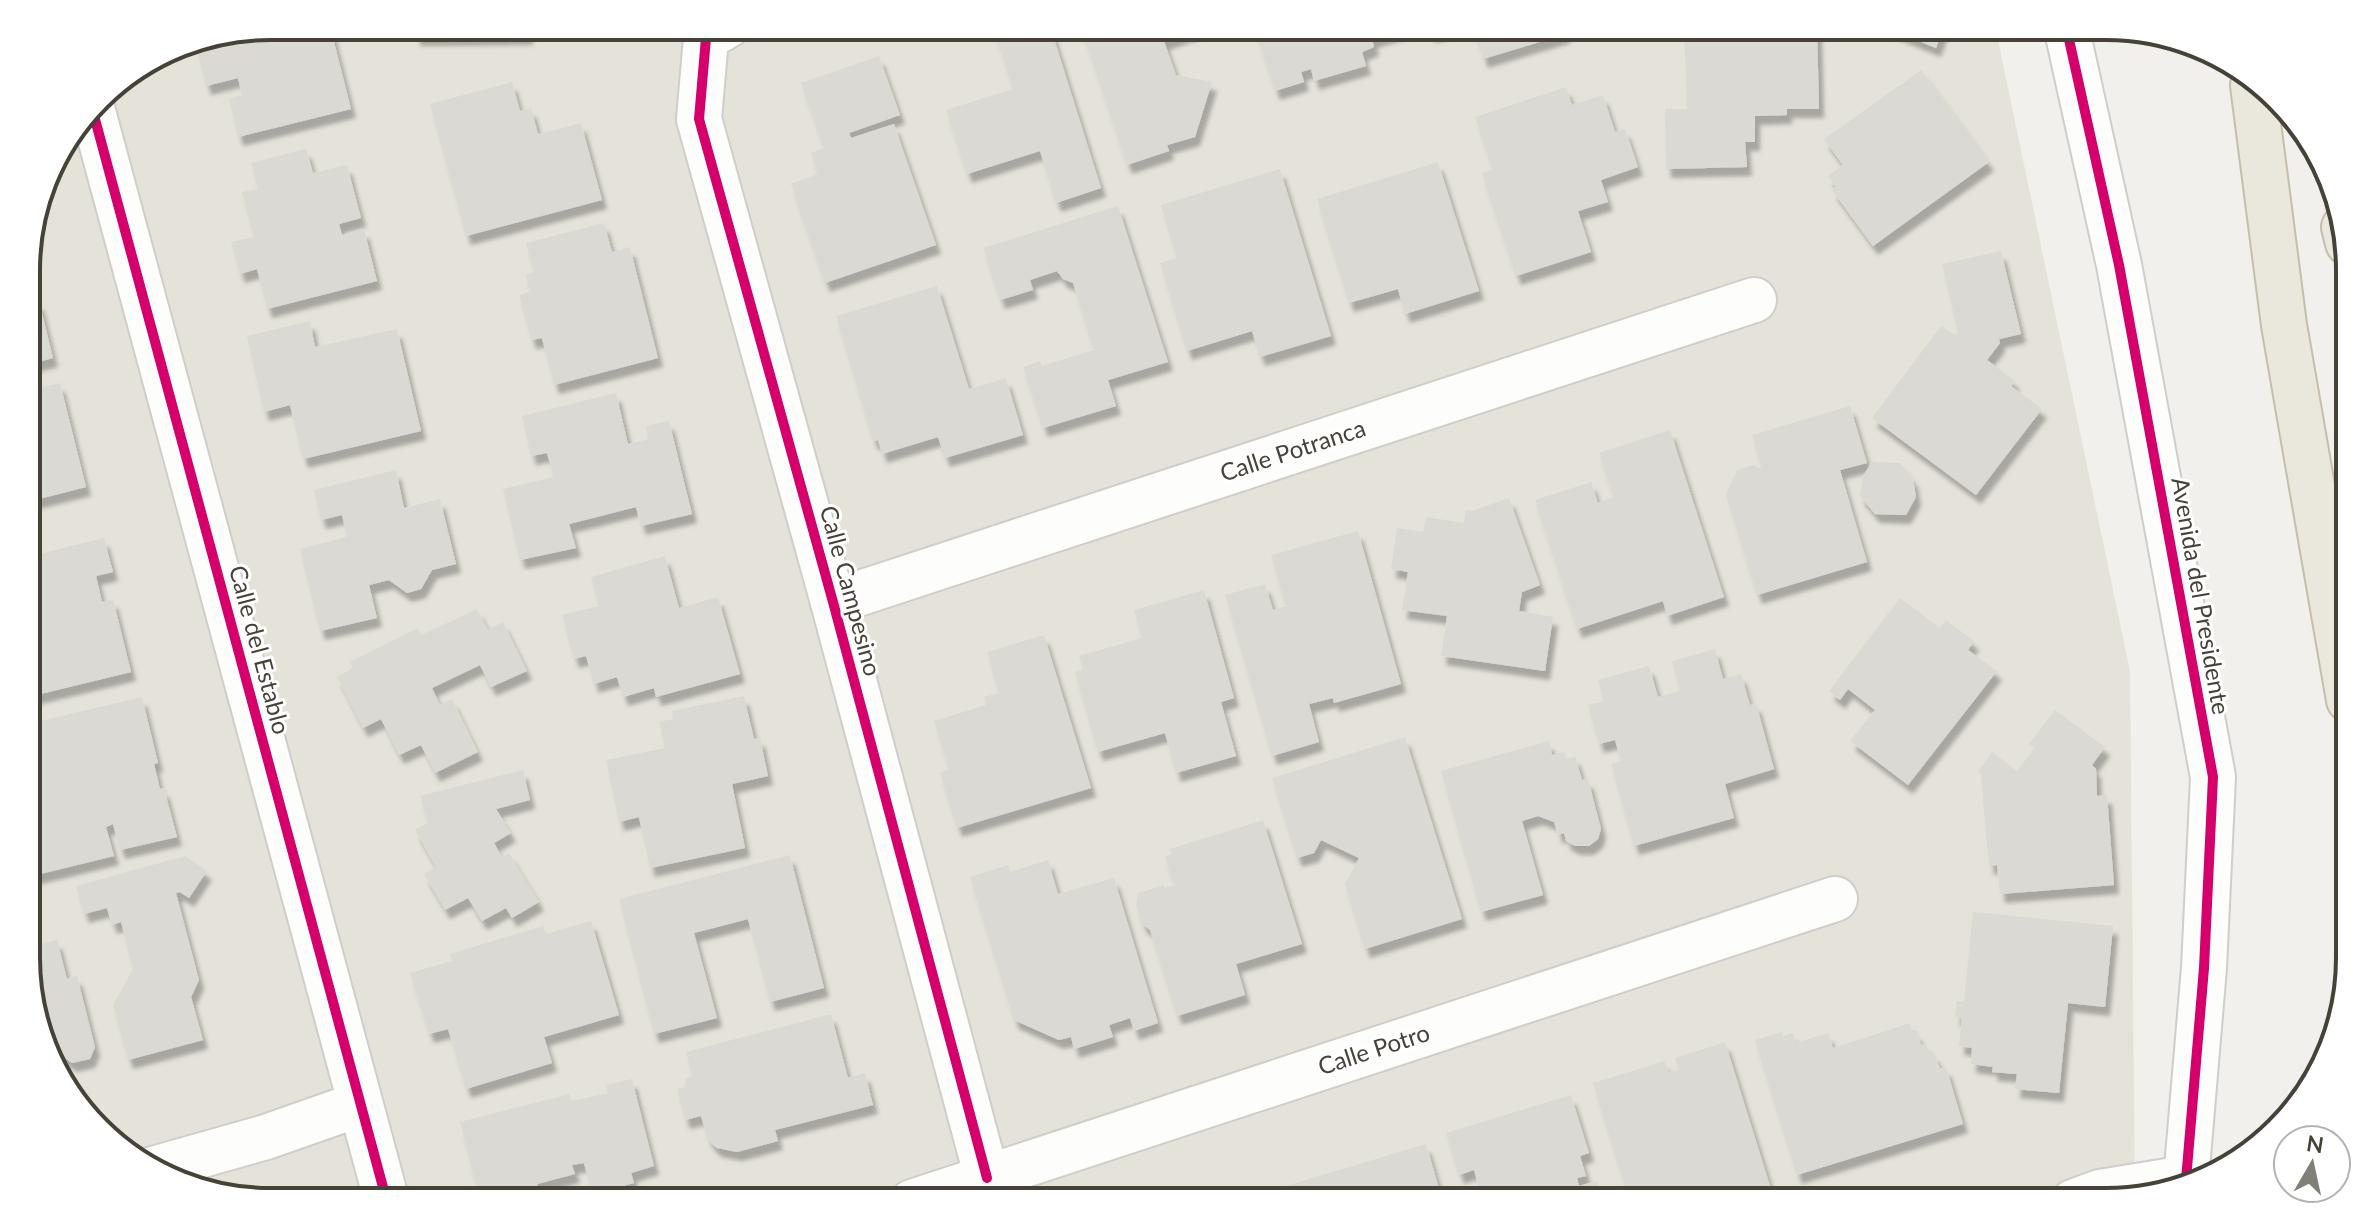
<svg xmlns="http://www.w3.org/2000/svg" width="2376" height="1228" viewBox="0 0 2376 1228" font-family="Lato,sans-serif">
	<defs>
		<filter id="shadow"><feDropShadow dx="5" dy="9" stdDeviation="2" flood-color="#0004"/></filter>
	</defs>
	<rect width="100%" height="100%" fill="#f1f0ec"/>
	<path fill="#e5e2da" d="M 270,26 L 1995,26 L 2130,671 L 2135,1197 L 2122,1202 L 270,1202 L 161,1177 L 76,1106 L 28,991 L 27,253 L 51,161 L 109,87 L 177,44 Z"/>
	<g fill="#dbd9d4" filter="url(#shadow)">
		<path d="M 270,26 L 330,26 L 351,109 L 238,137 L 229,98 L 242,95 L 238,78 L 206,86 L 198,53 L 216,48 L 213,37 Z"/>
		<path d="M 415,26 L 528,26 L 528,36 L 415,37 Z"/>
		<path d="M 993,26 L 1050,26 L 1101,188 L 1056,203 L 1040,151 L 967,174 L 946,110 L 1013,89 Z"/>
		<path d="M 1081,26 L 1208,26 L 1164,41 L 1176,75 L 1212,82 L 1195,137 L 1167,145 L 1169,151 L 1127,165 Z"/>
		<path d="M 1254,26 L 1402,26 L 1403,30 L 1372,39 L 1374,47 L 1362,52 L 1366,66 L 1314,81 L 1311,69 L 1301,72 L 1304,82 L 1275,91 Z"/>
		<path d="M 1428,26 L 1455,26 L 1455,27 L 1431,34 Z"/>
		<path d="M 1473,26 L 1563,26 L 1566,34 L 1483,59 Z"/>
		<path d="M 1684,26 L 1817,26 L 1819,109 L 1787,109 L 1787,115 L 1755,116 L 1755,142 L 1745,142 L 1747,167 L 1666,169 L 1665,109 L 1687,109 Z"/>
		<path d="M 1882,26 L 1944,26 L 1936,48 Z"/>
		<path d="M 879,56 L 900,115 L 849,133 L 851,138 L 894,124 L 936,245 L 825,283 L 791,184 L 818,174 L 811,153 L 824,148 L 801,83 Z"/>
		<path d="M 1921,70 L 1989,162 L 1873,246 L 1832,190 L 1836,187 L 1828,176 L 1843,165 L 1824,139 Z"/>
		<path d="M 512,82 L 520,111 L 531,108 L 538,134 L 581,123 L 602,200 L 466,236 L 430,104 Z"/>
		<path d="M 1566,87 L 1572,105 L 1603,95 L 1615,132 L 1625,129 L 1638,167 L 1601,180 L 1608,202 L 1578,211 L 1591,252 L 1516,276 L 1482,173 L 1493,169 L 1475,117 Z"/>
		<path d="M 306,149 L 313,173 L 347,165 L 361,218 L 339,224 L 342,235 L 364,229 L 377,281 L 267,309 L 257,269 L 240,274 L 231,242 L 254,237 L 242,192 L 258,189 L 251,163 Z"/>
		<path d="M 1438,162 L 1479,291 L 1405,314 L 1398,289 L 1349,303 L 1317,199 Z"/>
		<path d="M 1280,169 L 1331,336 L 1260,357 L 1252,331 L 1187,351 L 1160,263 L 1177,258 L 1161,205 Z"/>
		<path d="M 1118,206 L 1168,362 L 1108,380 L 1116,406 L 1043,428 L 1023,367 L 1040,361 L 1042,366 L 1094,350 L 1073,283 L 1063,279 L 1057,271 L 1030,280 L 1033,290 L 1000,300 L 983,248 Z"/>
		<path d="M 604,223 L 612,252 L 630,247 L 658,358 L 554,385 L 542,338 L 531,340 L 519,295 L 530,292 L 525,274 L 534,272 L 526,243 Z"/>
		<path d="M 2001,251 L 2021,334 L 1999,339 L 2000,343 L 1987,360 L 2015,381 L 2011,386 L 2042,409 L 1976,495 L 1872,418 L 1941,326 L 1955,335 L 1958,332 L 1942,264 Z"/>
		<path d="M 937,286 L 969,389 L 1006,378 L 1023,435 L 945,458 L 938,437 L 882,454 L 878,440 L 873,441 L 836,316 Z"/>
		<path d="M 39,301 L 53,358 L 27,365 L 27,304 Z"/>
		<path d="M 310,321 L 315,347 L 397,329 L 421,431 L 303,459 L 290,405 L 264,412 L 247,336 Z"/>
		<path d="M 60,383 L 86,487 L 27,502 L 27,391 Z"/>
		<path d="M 616,393 L 628,444 L 649,439 L 645,426 L 669,421 L 692,514 L 641,526 L 636,507 L 569,524 L 576,548 L 520,560 L 503,489 L 554,477 L 547,453 L 531,456 L 522,416 Z"/>
		<path d="M 1850,406 L 1867,463 L 1840,470 L 1867,562 L 1757,595 L 1726,494 L 1737,470 L 1754,465 L 1762,469 L 1752,435 Z"/>
		<path d="M 1670,430 L 1724,597 L 1667,616 L 1663,601 L 1577,629 L 1535,500 L 1591,482 L 1598,503 L 1614,497 L 1599,453 Z"/>
		<path d="M 1872,462 L 1900,463 L 1913,479 L 1916,497 L 1906,515 L 1875,514 L 1860,496 L 1863,476 Z"/>
		<path d="M 396,470 L 404,508 L 440,499 L 456,564 L 432,570 L 421,589 L 407,593 L 389,580 L 369,585 L 377,618 L 320,631 L 300,549 L 347,537 L 342,515 L 321,520 L 314,490 Z"/>
		<path d="M 1509,498 L 1540,585 L 1522,592 L 1519,611 L 1553,617 L 1545,671 L 1441,656 L 1447,616 L 1402,610 L 1408,572 L 1391,569 L 1397,528 L 1423,532 L 1426,517 L 1464,523 L 1466,510 L 1472,511 Z"/>
		<path d="M 1358,531 L 1401,684 L 1334,703 L 1333,698 L 1309,704 L 1319,742 L 1272,756 L 1225,595 L 1265,584 L 1273,610 L 1286,606 L 1271,555 Z"/>
		<path d="M 104,538 L 113,572 L 96,576 L 102,602 L 113,599 L 131,672 L 28,697 L 27,557 Z"/>
		<path d="M 665,556 L 679,608 L 718,597 L 740,674 L 656,697 L 654,688 L 623,697 L 617,677 L 594,684 L 586,656 L 574,659 L 562,615 L 599,606 L 591,577 Z"/>
		<path d="M 1204,590 L 1234,698 L 1221,702 L 1236,756 L 1176,773 L 1165,733 L 1098,752 L 1075,672 L 1083,670 L 1079,656 L 1142,638 L 1134,610 Z"/>
		<path d="M 1900,598 L 1940,628 L 1946,620 L 1974,641 L 1968,650 L 1997,671 L 1908,785 L 1850,741 L 1875,710 L 1848,689 L 1840,700 L 1829,691 Z"/>
		<path d="M 477,609 L 488,630 L 503,622 L 527,671 L 491,687 L 480,665 L 432,688 L 440,705 L 452,699 L 478,752 L 435,773 L 421,745 L 399,755 L 381,719 L 363,728 L 337,677 L 353,668 L 350,662 L 418,628 L 421,635 Z"/>
		<path d="M 1044,635 L 1091,788 L 957,828 L 940,773 L 949,769 L 934,721 L 986,705 L 984,697 L 999,693 L 987,652 Z"/>
		<path d="M 1715,649 L 1723,679 L 1741,674 L 1750,705 L 1756,703 L 1774,769 L 1725,784 L 1734,818 L 1634,846 L 1611,764 L 1621,761 L 1615,740 L 1599,744 L 1588,705 L 1604,701 L 1598,680 L 1649,666 L 1658,697 L 1680,691 L 1672,661 Z"/>
		<path d="M 744,696 L 754,739 L 760,738 L 768,776 L 732,784 L 745,848 L 650,868 L 639,817 L 619,822 L 606,760 L 665,748 L 659,722 L 673,719 L 672,711 Z"/>
		<path d="M 142,697 L 158,763 L 154,764 L 160,789 L 164,788 L 177,837 L 120,850 L 113,824 L 106,827 L 114,856 L 28,877 L 28,724 Z"/>
		<path d="M 2055,710 L 2105,747 L 2092,765 L 2096,769 L 2097,796 L 2107,795 L 2114,885 L 2000,894 L 1997,865 L 1989,866 L 1981,775 L 1983,776 L 1978,772 L 1992,752 L 2017,771 L 2035,748 L 2029,744 Z"/>
		<path d="M 1405,737 L 1462,919 L 1365,949 L 1345,884 L 1359,858 L 1321,840 L 1314,853 L 1297,858 L 1272,778 Z"/>
		<path d="M 1549,741 L 1552,755 L 1564,752 L 1566,759 L 1575,756 L 1582,780 L 1588,779 L 1601,829 L 1598,839 L 1589,846 L 1575,846 L 1566,841 L 1564,833 L 1558,835 L 1554,822 L 1538,816 L 1522,821 L 1543,895 L 1481,912 L 1441,771 Z"/>
		<path d="M 523,770 L 530,800 L 496,809 L 511,833 L 494,843 L 502,857 L 509,853 L 539,902 L 512,918 L 506,908 L 482,921 L 468,898 L 445,910 L 424,874 L 436,867 L 415,830 L 428,823 L 420,796 Z"/>
		<path d="M 1263,820 L 1302,944 L 1236,964 L 1245,995 L 1177,1016 L 1150,930 L 1142,924 L 1136,906 L 1138,893 L 1164,885 L 1164,888 L 1174,885 L 1165,857 L 1172,854 L 1170,849 Z"/>
		<path d="M 790,855 L 824,988 L 770,1002 L 748,919 L 694,933 L 717,1018 L 654,1034 L 619,899 Z"/>
		<path d="M 185,856 L 207,871 L 189,898 L 180,892 L 176,893 L 199,980 L 191,997 L 203,1040 L 128,1060 L 113,1005 L 133,969 L 121,922 L 112,925 L 107,908 L 84,914 L 76,886 Z"/>
		<path d="M 1048,860 L 1058,894 L 1114,878 L 1158,1023 L 1134,1031 L 1130,1018 L 1109,1025 L 1113,1037 L 1074,1049 L 1071,1037 L 1059,1040 L 1014,1020 L 970,877 L 1008,865 L 1010,872 Z"/>
		<path d="M 1973,912 L 2113,926 L 2105,1007 L 2068,1003 L 2059,1093 L 2015,1089 L 2017,1074 L 1992,1072 L 1993,1067 L 1971,1064 L 1972,1048 L 1959,1046 L 1962,1018 L 1955,1017 L 1957,1001 L 1964,1001 Z"/>
		<path d="M 591,921 L 619,1015 L 544,1037 L 552,1063 L 466,1089 L 448,1029 L 429,1034 L 410,973 L 452,961 L 450,954 L 543,926 L 546,934 Z"/>
		<path d="M 57,940 L 67,979 L 77,976 L 95,1047 L 90,1059 L 72,1063 L 61,1055 L 55,1056 L 28,991 L 28,947 Z"/>
		<path d="M 831,1014 L 848,1078 L 865,1073 L 873,1105 L 775,1130 L 778,1141 L 737,1152 L 717,1148 L 712,1144 L 707,1137 L 701,1116 L 685,1120 L 677,1089 L 685,1087 L 686,1079 L 692,1075 L 686,1052 Z"/>
		<path d="M 1910,1023 L 1913,1033 L 1917,1032 L 1921,1045 L 1926,1044 L 1930,1054 L 1934,1053 L 1940,1069 L 1946,1067 L 1963,1124 L 1797,1175 L 1755,1040 L 1782,1032 L 1783,1036 L 1793,1033 L 1796,1043 L 1828,1033 L 1833,1048 Z"/>
		<path d="M 1725,1042 L 1771,1189 L 1732,1202 L 1630,1202 L 1593,1083 L 1665,1061 L 1668,1072 L 1679,1070 L 1675,1058 Z"/>
		<path d="M 632,1079 L 654,1166 L 631,1173 L 634,1183 L 592,1194 L 584,1163 L 572,1165 L 575,1174 L 537,1184 L 542,1202 L 480,1202 L 460,1122 L 569,1094 L 571,1101 L 608,1093 L 606,1085 Z"/>
		<path d="M 1571,1095 L 1589,1153 L 1580,1156 L 1586,1176 L 1577,1178 L 1579,1186 L 1597,1181 L 1604,1202 L 1483,1202 L 1474,1170 L 1459,1175 L 1446,1133 Z"/>
		<path d="M 1426,1144 L 1443,1202 L 1291,1202 L 1286,1186 Z"/>
		<path d="M 1261,1193 L 1264,1202 L 1235,1202 L 1235,1201 Z"/>
	</g>
	<g fill="none" stroke-linecap="round" stroke-linejoin="round">
		<defs>
			<g id="minor">
				<path d="M 727,26 L 706,38 L 699,119 L 833,602 L 987,1178"/>
				<path d="M 2066,26 L 2119,265 L 2213,777 L 2204,968 L 2186,1180"/>
				<path d="M 92,108 L 387,1202"/>
				<path d="M 833,602 L 1754,300"/>
				<path d="M 153,1169 L 266,1137 L 360,1104"/>
				<path d="M 912,1202 L 1835,899"/>
				<path d="M 2073,1202 L 2100,1192 L 2186,1178"/>
			</g>
			<g id="highway">
				<path d="M 2253,85 L 2284,325 L 2349,700"/>
				<path d="M 2344,227 L 2348,243"/>
			</g>
		</defs>
		<use href="#minor" stroke="#cfceca" stroke-width="48"/>
		<use href="#highway" stroke="#c6beaa" stroke-width="48"/>
		<use href="#minor" stroke="#fdfdfc" stroke-width="44"/>
		<use href="#highway" stroke="#eae7dc" stroke-width="44"/>
		<defs>
			<g id="cycleway">
				<path d="M 727,26 L 706,38 L 699,119 L 833,602 L 987,1178"/>
				<path d="M 2066,26 L 2119,265 L 2213,777 L 2204,968 L 2186,1180"/>
				<path d="M 92,108 L 387,1202"/>
			</g>
		</defs>
		<use href="#cycleway" stroke="#fff" stroke-width="15"/>
		<use href="#cycleway" stroke="#d6006c" stroke-width="10"/>
	</g>
	<g text-anchor="middle" stroke-width="6" stroke-linejoin="round" paint-order="stroke">
		<g font-size="24" fill="#464238" stroke="#fff">
			<text transform="translate(1293 451) rotate(-18)" y="8">Calle Potranca</text>
			<text transform="translate(850 591) rotate(75)" y="8">Calle Campesino</text>
			<text transform="translate(2200 596) rotate(80)" y="8">Avenida del Presidente</text>
			<text transform="translate(259 650) rotate(75)" y="8">Calle del Establo</text>
			<text transform="translate(1374 1050) rotate(-18)" y="8">Calle Potro</text>
		</g>
	</g>
	<path d="M0 0H2376V1228H0ZM270 40H2106A230 230 0 0 1 2336 270V958A230 230 0 0 1 2106 1188H270A230 230 0 0 1 40 958V270A230 230 0 0 1 270 40Z" fill="#fff" fill-rule="evenodd"/>
	<path fill="none" stroke="#464238" stroke-width="4" d="M270 40H2106A230 230 0 0 1 2336 270V958A230 230 0 0 1 2106 1188H270A230 230 0 0 1 40 958V270A230 230 0 0 1 270 40Z"/>
	<g transform="translate(2312 1164) rotate(9)"><circle r="38" fill="#ffffff" stroke="#b5b3af" stroke-width="2"/>
	<path d="M0-6L14 30L0 20L-14 30Z" fill="#827f77"/>
	<text y="-12" font-size="22" font-weight="bold" text-anchor="middle" fill="#464238">N</text>
	</g>
</svg>
